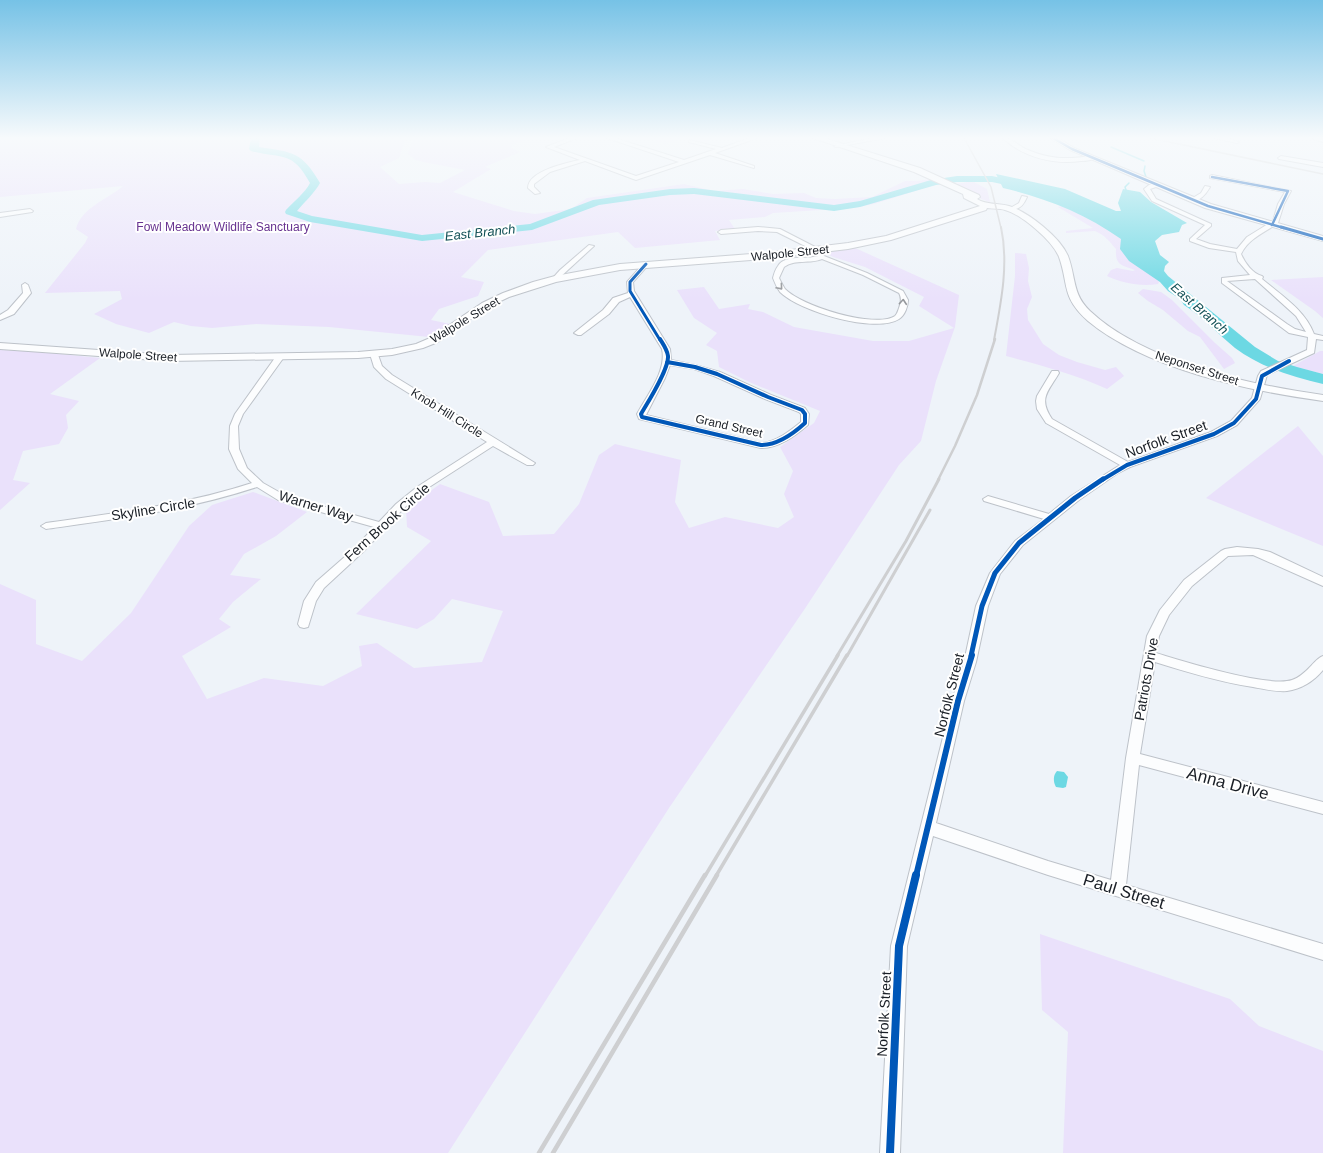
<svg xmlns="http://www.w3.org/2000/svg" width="1323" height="1153" viewBox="0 0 1323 1153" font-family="Helvetica,sans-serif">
	<rect width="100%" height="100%" fill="#eef3f9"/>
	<g fill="#eae1fb">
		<path d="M 0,138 L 406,138 L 399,158 L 380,167 L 399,184 L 425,182 L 440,183 L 465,170 L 424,162 L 415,160 L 408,154 L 413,138 L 533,138 L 511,145 L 512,148 L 520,152 L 485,167 L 491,169 L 453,192 L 514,211 L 535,214 L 571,209 L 587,198 L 684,184 L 714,191 L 743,189 L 773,194 L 804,193 L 816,198 L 835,199 L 872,197 L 905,181 L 917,181 L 931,179 L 941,183 L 874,204 L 853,208 L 773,213 L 765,217 L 729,220 L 735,229 L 715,231 L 720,240 L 635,248 L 618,232 L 488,250 L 461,277 L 484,282 L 478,296 L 439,309 L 431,320 L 450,324 L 429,337 L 329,327 L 256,324 L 212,328 L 191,326 L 174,322 L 149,333 L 116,324 L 94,314 L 122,299 L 120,291 L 45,293 L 85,243 L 88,237 L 76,229 C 81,208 108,199 123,186 L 0,197 Z"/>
		<path d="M 648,138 L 718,138 L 705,142 L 682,139 L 665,144 Z"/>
		<path d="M 972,181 L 987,189 L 990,202 L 981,199 L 957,184 Z"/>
		<path d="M 1064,205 L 1118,231 L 1158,277 L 1159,282 L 1158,284 C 1141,287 1122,283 1107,276 L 1111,270 L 1117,268 L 1133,271 L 1135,270 C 1121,265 1115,265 1116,249 C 1110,242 1105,235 1095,231 L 1066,233 L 1066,231 L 1093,228 L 1058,207 Z"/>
		<path d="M 853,247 L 959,295 L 955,327 L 936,381 L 921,441 L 899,465 L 806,607 L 669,808 L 448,1153 L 0,1153 L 0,584 L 36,600 L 36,644 L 82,661 L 131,613 L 189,526 L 212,505 L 253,492 L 307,512 L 276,536 L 244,554 L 230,575 L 261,579 L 233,602 L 219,619 L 231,627 L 182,656 L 207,699 L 264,678 L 323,686 L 362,666 L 359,646 L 377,643 L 414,668 L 482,662 L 503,611 L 452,599 L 434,619 L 417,629 L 356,614 L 431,541 L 407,527 L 406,509 L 440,484 L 489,502 L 503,536 L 554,534 L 579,504 L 599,455 L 615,444 L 681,460 L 675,502 L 689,528 L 725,517 L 778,528 L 794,517 L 784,494 L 793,471 L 780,447 L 814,423 L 820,411 L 749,382 L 719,367 L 717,351 L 706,345 L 717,333 L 694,318 L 677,290 L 704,287 L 719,309 L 750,304 L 748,309 L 763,312 L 794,327 L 873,341 L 909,341 L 954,328 L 919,306 L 924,297 L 865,267 L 833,257 L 824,252 Z"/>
		<path d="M 1015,253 L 1026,254 L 1029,268 L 1028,281 L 1032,297 L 1027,309 L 1028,320 L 1043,344 L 1059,355 L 1077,362 L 1105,370 L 1116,367 L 1124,376 L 1107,389 C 1075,374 1040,365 1006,356 L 1015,276 Z"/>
		<path d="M 1323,277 L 1323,318 L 1315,311 L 1271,280 Z"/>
		<path d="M 1143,289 L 1161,292 L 1172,300 L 1215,343 L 1232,358 L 1235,363 L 1224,369 L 1200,337 L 1188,331 L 1163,310 L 1148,301 L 1138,293 Z"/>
		<path d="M 0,350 L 31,351 L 100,358 L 50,394 L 79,401 L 66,415 L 68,428 L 59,444 L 23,451 L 13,480 L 30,483 L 0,510 Z"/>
		<path d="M 1320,351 L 1323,351 L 1323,374 L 1293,366 Z"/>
		<path d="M 1298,426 L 1323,456 L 1323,546 L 1206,498 Z"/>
		<path d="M 1040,934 L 1230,999 L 1259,1026 L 1323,1051 L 1323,1153 L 1063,1153 L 1068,1032 L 1042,1010 Z"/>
	</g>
	<g fill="#6cd8e3">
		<path d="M 996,174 L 1065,189 L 1116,211 L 1121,211 L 1118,203 L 1123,189 L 1140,192 L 1151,202 L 1187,223 L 1182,225 L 1179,232 L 1162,235 L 1155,241 L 1160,255 L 1169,262 L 1165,266 L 1164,271 L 1168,276 L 1255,347 L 1278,361 L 1297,367 L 1323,374 L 1323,384 C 1293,377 1260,367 1235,348 C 1218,334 1202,316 1184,305 L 1180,299 L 1168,291 L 1160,282 L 1129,261 L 1120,249 L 1121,239 C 1084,213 1045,198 1003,188 Z"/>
		<path d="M 1057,771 L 1064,772 L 1068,777 L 1066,787 L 1063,788 L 1056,787 C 1053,782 1053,775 1057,771 Z"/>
	</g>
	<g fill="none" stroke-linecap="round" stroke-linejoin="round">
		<g stroke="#6cd8e3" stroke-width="1.5">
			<path d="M 1111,147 L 1144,161"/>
			<path d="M 1145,166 L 1144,171 L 1146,177"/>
			<path d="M 1127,193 L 1125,187 L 1129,183"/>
		</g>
		<path fill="#6cd8e3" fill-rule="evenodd" d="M 251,138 L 260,138 L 259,147 C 293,152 302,152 320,183 C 314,194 305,201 297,211 L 312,216 L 422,235 L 530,224 L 593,200 L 670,189 L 694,188 L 834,205 L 860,201 L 931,180 L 957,176 L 992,176 L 1029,184 L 1030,186 L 1025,189 L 992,182 L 957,182 L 936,185 L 860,207 L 834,211 L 694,194 L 670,195 L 599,205 L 532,230 L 422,241 L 310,222 L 286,214 L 285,212 L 286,210 C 294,201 305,193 310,183 C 292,150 282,159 251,151 L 249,149 Z"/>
		<defs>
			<g id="minor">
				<path d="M 569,138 L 577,138 L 554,147 L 636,176 L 679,162 L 607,138 L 615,138 L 684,160 L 716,149 L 689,142 L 689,140 L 722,148 L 749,138 L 757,138 L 715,153 L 754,166 L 754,168 L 710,155 L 636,180 L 585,161 L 550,172 L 534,184 L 534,187 L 540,193 L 535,194 L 528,188 C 528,171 566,163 580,160 L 546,147 Z"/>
				<path d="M 873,138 L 886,138 L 836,147 L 834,146 Z"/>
				<path d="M 1003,138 C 1012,138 1020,147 1028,150 C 1051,160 1068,159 1093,156 L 1096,158 C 1092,160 1086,161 1081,161 C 1055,165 1022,157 1003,138 Z"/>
				<path d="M 1214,138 L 1226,138 L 1239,142 L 1237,143 Z"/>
				<path d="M 1281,156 L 1323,163 L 1323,167 L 1279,159 L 1278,158 Z"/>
				<path d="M 1212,175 L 1291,191 L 1284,204 L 1278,223 C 1264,233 1249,238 1241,254 C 1245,263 1253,274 1262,276 L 1263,277 L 1262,279 C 1281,295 1305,310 1314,334 L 1323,336 L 1323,340 L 1316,339 L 1314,353 L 1267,375 L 1260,399 L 1237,425 L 1217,436 L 1130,467 L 1118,473 L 1079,500 L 1023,545 L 1000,574 L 988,606 L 976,662 L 964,701 L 936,823 L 1048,861 L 1111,880 L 1126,758 L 1147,636 L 1160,610 L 1184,580 L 1221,551 L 1225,549 L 1237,547 L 1258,549 L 1270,552 L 1323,577 L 1323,586 L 1253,555 L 1228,556 L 1192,586 L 1169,615 L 1159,636 L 1156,653 C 1182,661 1269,688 1292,680 C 1307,675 1314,659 1323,656 L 1323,670 C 1314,681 1301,689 1287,691 C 1276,692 1264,689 1253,687 C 1220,682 1187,672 1155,662 L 1140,754 L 1323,802 L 1323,814 L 1139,765 L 1126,885 L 1323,944 L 1323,960 L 1048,875 L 933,836 L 907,946 L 900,1153 L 880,1153 L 891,946 L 952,701 L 964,662 L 976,606 L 990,573 L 1015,541 L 1044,519 L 984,501 L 983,499 L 988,496 L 1049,514 L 1071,496 L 1120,465 L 1046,423 L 1037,409 L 1036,401 L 1037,396 L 1052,371 L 1058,371 L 1059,373 C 1048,392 1038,398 1052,419 L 1128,462 L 1211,432 L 1231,421 L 1252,398 L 1258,376 L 1261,371 L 1307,350 L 1308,337 L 1289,333 L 1222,283 L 1222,278 L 1250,275 L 1238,261 L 1236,252 L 1209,248 L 1190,241 L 1190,239 L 1205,225 L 1152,201 L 1144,189 L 1149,185 L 1159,184 L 1159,186 L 1150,189 L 1156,199 L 1211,224 L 1211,226 L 1196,239 L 1210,244 L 1237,249 L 1247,237 L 1273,221 L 1278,204 L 1285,192 L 1210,178 L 1210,176 ZM 1255,279 L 1296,316 L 1306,332 L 1295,329 L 1287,324 L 1227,281 Z"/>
				<path d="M 1205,186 L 1210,187 C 1206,194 1200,202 1191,201 L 1191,199 L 1201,193 Z"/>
				<path d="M 1022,196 L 1027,197 C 1024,204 1020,210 1012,209 L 1012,207 L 1019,203 Z"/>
				<path d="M 30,209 L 33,211 L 32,212 L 0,217 L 0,213 Z"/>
				<path d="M 758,227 L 780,229 L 817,248 L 824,256 L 867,273 L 903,291 L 908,300 C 908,306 905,315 899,319 C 875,334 799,311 780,292 C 777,288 775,283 773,278 C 774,274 775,270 778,266 C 785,254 806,260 818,256 L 813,250 L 777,232 L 758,231 L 721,234 L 718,232 L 721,230 ZM 822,259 L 863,275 L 899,293 C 902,298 901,303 899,308 C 898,311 897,314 895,316 C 875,329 801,306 785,289 C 783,286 781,282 779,278 L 784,267 C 795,259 810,264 822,259 Z"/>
				<path d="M 589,245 L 594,246 L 557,280 L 553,280 L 552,279 L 560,270 Z"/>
				<path d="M 644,263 L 649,264 L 633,282 L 634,291 L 670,349 L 671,360 L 695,365 L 720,372 L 771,395 L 805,408 L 809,414 L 808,425 C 795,436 779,448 761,448 L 639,419 L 637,414 C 647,395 667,371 662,349 L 630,297 L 619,302 L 609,314 L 581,335 L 578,335 L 574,333 L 603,310 L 613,298 L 628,293 L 627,282 ZM 670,365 L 694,369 L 714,376 L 765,399 L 799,412 L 801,414 L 801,422 C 790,431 776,442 761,443 L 646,415 L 665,378 Z"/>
				<path d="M 25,283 L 28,285 L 31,293 L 14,314 L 0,320 L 0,315 L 8,310 L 23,293 L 22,285 Z"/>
				<path d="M 371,352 L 377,352 L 382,366 L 392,375 L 535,463 L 533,465 L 527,465 L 493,446 L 423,491 L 404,508 L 364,551 L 324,588 L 316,601 L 308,627 L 304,628 L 300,627 L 298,624 L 304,601 L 316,582 L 356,547 L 374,527 L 278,500 L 257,487 C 188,510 117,519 46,529 L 41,526 L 46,523 C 115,513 185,505 252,483 L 238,469 L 229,449 L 230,426 L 235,414 L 277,355 L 280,355 L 284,357 L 243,414 L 238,426 L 239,449 L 247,468 L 263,483 L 286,496 L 379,522 L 396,504 L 417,487 L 487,442 L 386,379 L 374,367 L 370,354 Z"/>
			</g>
			<path id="tertiary" d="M 1050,138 L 1058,138 L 1074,148 L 1211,204 L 1323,236 L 1323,241 L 1205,208 L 1070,150 Z"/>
			<g id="secondary">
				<path d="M 813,138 L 824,138 L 920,168 L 979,195 L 980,197 L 977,199 C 987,205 998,203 1009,206 C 1028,212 1060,237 1068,256 C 1076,277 1072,294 1090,311 C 1144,362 1251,385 1323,395 L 1323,401 C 1249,391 1146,369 1088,321 C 1061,297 1069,285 1059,257 C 1053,241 1021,214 1005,210 C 999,208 993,209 987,208 L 986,210 L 891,240 L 848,249 L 765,259 L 620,270 L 556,282 L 509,297 L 488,307 L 438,342 L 423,348 L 392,355 L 358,358 L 169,361 L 0,349 L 0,343 L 169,355 L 358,352 L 392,349 L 416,344 L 430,338 L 482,303 L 503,293 L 533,282 L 555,276 L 620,264 L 765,253 L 848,243 L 886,236 L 980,206 L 964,198 L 963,194 L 914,172 Z"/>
				<path d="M 1313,138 L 1323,138 L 1323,142 L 1314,139 Z"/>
			</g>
		</defs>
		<use href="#minor" stroke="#bdc2c9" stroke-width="2"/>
		<use href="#tertiary" stroke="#bdc2c9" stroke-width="2"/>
		<use href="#secondary" stroke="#bdc2c9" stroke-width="2"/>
		<use href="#minor" fill="#fcfdfe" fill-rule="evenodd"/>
		<use href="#tertiary" fill="#fcfdfe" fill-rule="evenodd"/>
		<use href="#secondary" fill="#fcfdfe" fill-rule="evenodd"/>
		<g stroke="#cecfd1" stroke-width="1.5">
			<path d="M 964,138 L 991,187 L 1001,228"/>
			<path d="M 1150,138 L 1323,174"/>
		</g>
		<path stroke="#cecfd1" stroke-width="2" d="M 994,340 C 1001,303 1009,264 1001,227"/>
		<path stroke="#cecfd1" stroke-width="2.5" d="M 938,480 L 955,446 L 977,395 L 995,339"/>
		<g stroke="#cecfd1" stroke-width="3">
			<path d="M 837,656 L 906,541 L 939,479"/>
			<path d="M 847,656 L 930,510"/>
		</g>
		<g stroke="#cecfd1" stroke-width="3.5">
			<path d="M 705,876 L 838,655"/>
			<path d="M 716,876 L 847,655"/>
		</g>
		<g stroke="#cecfd1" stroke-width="4.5">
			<path d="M 539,1153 L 705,875"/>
			<path d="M 553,1153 L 717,875"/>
		</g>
		<defs>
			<g id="cycleway-far5">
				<path d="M 1053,138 L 1072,149 L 1208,206 L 1284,228"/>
				<path d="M 1212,177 L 1288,191 L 1272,225"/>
			</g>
			<g id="cycleway-far4">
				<path d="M 1281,227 L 1323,239"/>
				<path d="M 646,264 L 630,282 L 630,291 L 660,340"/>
			</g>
			<g id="cycleway-far3">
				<path d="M 660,339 C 663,344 667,349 668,356 C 669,369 648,402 641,414 L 642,417 L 761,445 C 778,445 793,434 805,423 L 805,414 L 802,410 L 768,397 L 717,374 L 695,367 L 667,362"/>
				<path d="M 1102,480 L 1127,465 L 1214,434 L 1234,423 L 1256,399 L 1262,376 L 1289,361"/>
			</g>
			<path id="cycleway-far2" d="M 971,656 L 982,606 L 995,573 L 1019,543 L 1075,498 L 1103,479"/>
			<path id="cycleway-far1" d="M 916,876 L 958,701 L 972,655"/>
			<path id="cycleway" d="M 890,1153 L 899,946 L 916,875"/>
		</defs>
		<use href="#cycleway-far5" stroke="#fff" stroke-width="3.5"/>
		<use href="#cycleway-far4" stroke="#fff" stroke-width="4.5"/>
		<use href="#cycleway-far3" stroke="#fff" stroke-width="6"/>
		<use href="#cycleway-far2" stroke="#fff" stroke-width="8"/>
		<use href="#cycleway-far1" stroke="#fff" stroke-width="8"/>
		<use href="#cycleway" stroke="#fff" stroke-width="10"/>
		<use href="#cycleway-far5" stroke="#0057b8" stroke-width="2.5"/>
		<use href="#cycleway-far4" stroke="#0057b8" stroke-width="3"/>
		<use href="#cycleway-far3" stroke="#0057b8" stroke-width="4"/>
		<use href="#cycleway-far2" stroke="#0057b8" stroke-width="5"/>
		<use href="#cycleway-far1" stroke="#0057b8" stroke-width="6"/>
		<use href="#cycleway" stroke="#0057b8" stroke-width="8"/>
	</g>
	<defs><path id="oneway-chevron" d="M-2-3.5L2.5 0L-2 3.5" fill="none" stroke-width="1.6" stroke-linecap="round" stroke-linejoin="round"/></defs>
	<g stroke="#96999d">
		<use href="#oneway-chevron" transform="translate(780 287) rotate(49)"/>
		<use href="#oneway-chevron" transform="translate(903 302) rotate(-85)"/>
	</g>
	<linearGradient id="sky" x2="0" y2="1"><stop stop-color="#76c2e6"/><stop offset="0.46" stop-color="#f7fafc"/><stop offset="1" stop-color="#f7fafc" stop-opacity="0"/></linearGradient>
	<rect width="1323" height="300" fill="url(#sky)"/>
	<g text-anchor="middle" stroke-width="4" stroke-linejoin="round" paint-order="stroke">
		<g font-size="12" fill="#673290" stroke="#fff">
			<text x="223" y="231">Fowl Meadow Wildlife Sanctuary</text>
		</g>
		<g font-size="12" fill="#1a1f26" stroke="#fff">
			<text transform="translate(790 253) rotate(-6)" y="4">Walpole Street</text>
			<text transform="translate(465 320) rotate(-31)" y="4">Walpole Street</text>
			<text transform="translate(138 355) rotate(4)" y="4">Walpole Street</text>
			<text transform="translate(1197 368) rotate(18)" y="4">Neponset Street</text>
			<text transform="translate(447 413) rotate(32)" y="4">Knob Hill Circle</text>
			<text transform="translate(729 426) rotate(13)" y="4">Grand Street</text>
		</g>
		<g font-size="13" font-style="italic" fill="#125056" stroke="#fff">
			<text transform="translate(480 232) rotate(-6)" y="5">East Branch</text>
			<text transform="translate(1200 308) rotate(41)" y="5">East Branch</text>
		</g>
		<g font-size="14" fill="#1a1f26" stroke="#fff">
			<text transform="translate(1166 439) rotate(-20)" y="5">Norfolk Street</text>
			<text transform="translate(316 506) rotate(17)" y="5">Warner Way</text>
			<text transform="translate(153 509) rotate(-9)" y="5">Skyline Circle</text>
			<text transform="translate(387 522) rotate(-42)" y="5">Fern Brook Circle</text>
			<text transform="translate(1146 679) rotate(-80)" y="5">Patriots Drive</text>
			<text transform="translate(949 695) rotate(-76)" y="5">Norfolk Street</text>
			<text transform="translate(884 1014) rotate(-87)" y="5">Norfolk Street</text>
		</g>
		<g font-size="17" fill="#1a1f26" stroke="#fff">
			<text transform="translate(1228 783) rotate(15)" y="6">Anna Drive</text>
			<text transform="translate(1124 891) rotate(17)" y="6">Paul Street</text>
		</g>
	</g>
</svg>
